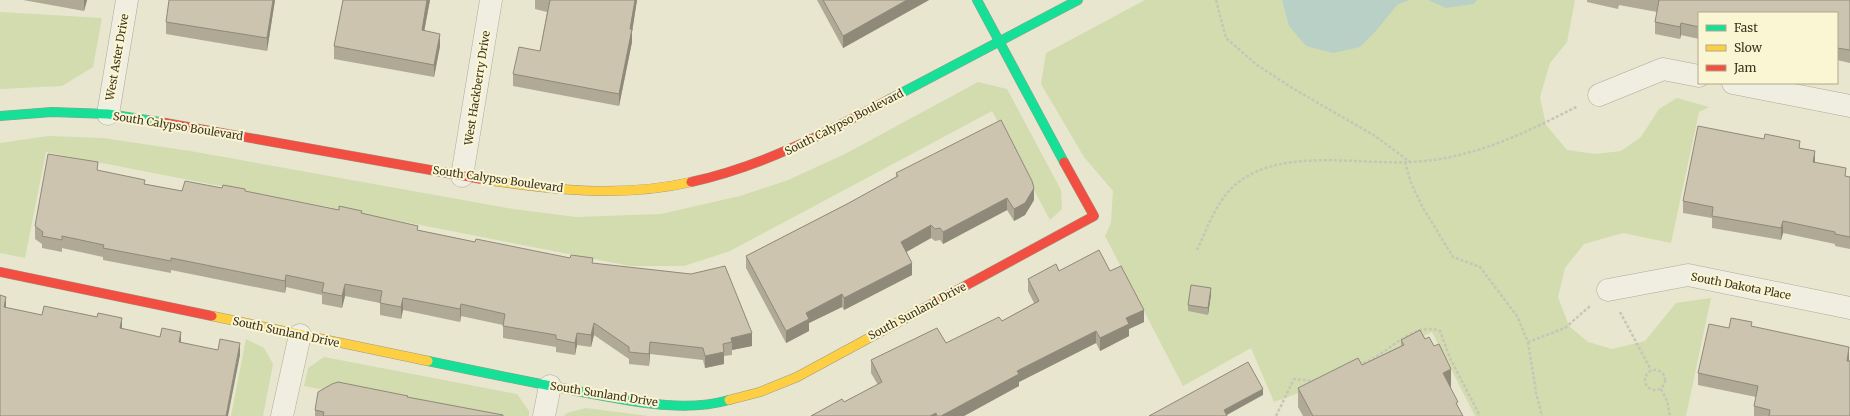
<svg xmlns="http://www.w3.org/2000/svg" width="1850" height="416" viewBox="0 0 1850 416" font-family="Merriweather,serif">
	<rect width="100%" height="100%" fill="#e8e6ce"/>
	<g fill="#d2dcaf">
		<path d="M 1145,0 L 1575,0 L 1567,42 L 1550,63 L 1540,97 L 1546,125 L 1567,150 L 1595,154 L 1621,151 L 1641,137 L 1659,109 L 1677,98 L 1709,107 L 1699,112 L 1671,243 L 1623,233 L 1584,244 L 1565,268 L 1558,297 L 1569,326 L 1588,342 L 1612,349 L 1645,341 L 1676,303 L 1711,298 L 1686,416 L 1475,416 L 1432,332 L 1312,388 L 1274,402 L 1251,348 L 1183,386 L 1105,236 L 1111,223 L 1113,191 L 1084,157 L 1041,84 L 1046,53 Z"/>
		<path d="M 0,12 L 102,18 L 93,67 L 62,86 L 0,89 Z"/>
		<path d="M 978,82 L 1007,89 L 1061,190 L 1062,209 L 1050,220 L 992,111 L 730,251 L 684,266 L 630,266 L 46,152 L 25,258 L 0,253 L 0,143 L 48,136 L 103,138 L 190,151 L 513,209 L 576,217 L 661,214 L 740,196 L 788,180 L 845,154 Z"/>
		<path d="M 246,339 L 264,348 L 273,364 L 263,416 L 231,416 Z"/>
		<path d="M 324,357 L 517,394 L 529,411 L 529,416 L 461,416 L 304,386 L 308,368 Z"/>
		<path d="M 586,408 L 649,416 L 564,416 L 567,413 Z"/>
	</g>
	<g fill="#b9d0c6">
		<path d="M 1282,0 L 1409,0 L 1397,5 L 1375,32 L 1360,47 L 1333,53 L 1306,46 L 1289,26 Z"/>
		<path d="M 1428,0 L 1477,0 L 1474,4 L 1446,8 Z"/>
	</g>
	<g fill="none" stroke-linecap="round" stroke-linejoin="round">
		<defs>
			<g id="street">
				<path d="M 1733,83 L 1850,106"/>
				<path d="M 1599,95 L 1663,69 L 1699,76"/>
				<path d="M 108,114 L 127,0"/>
				<path d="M 462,176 L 491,0"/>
				<path d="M 1608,290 L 1688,275 L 1850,308"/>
				<path d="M 282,416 L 300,335"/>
				<path d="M 544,416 L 550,386"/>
			</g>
			<g id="fast">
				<path d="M 977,0 L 1064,162"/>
				<path d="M 890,99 L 1078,0"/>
				<path d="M 0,116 L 52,112 L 108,114 L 160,122"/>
				<path d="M 428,361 C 481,372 534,383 587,393 C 633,401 683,413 729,400"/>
			</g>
			<g id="slow">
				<path d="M 481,179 C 550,190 623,198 691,182"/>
				<path d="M 212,316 L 428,361"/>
				<path d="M 729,400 L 760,392 L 797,377 L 904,319"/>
			</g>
			<g id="jam">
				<path d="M 160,122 L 481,179"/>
				<path d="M 691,182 C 764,166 825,133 890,99"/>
				<path d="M 0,272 L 212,316"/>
				<path d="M 904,319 L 1094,216 L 1064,162"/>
			</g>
		</defs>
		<use href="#street" stroke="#adaa97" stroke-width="23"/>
		<use href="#fast" stroke="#9d9986" stroke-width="10"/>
		<use href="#slow" stroke="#9d9986" stroke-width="10"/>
		<use href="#jam" stroke="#9d9986" stroke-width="10"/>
		<g stroke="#c8c5b7" stroke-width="2.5" stroke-dasharray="3 2" stroke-linecap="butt">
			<path d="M 1216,0 L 1226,38 L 1257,65 L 1294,89 L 1375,136 L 1410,162"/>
			<path d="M 1405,162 L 1411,183 L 1423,208 L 1453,257 L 1480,267 L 1517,316 L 1528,342 L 1565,328 L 1590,306"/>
			<path d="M 1197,250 C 1206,231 1214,208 1228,192 C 1269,145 1356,165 1410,162 C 1470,160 1526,133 1578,106"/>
			<path d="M 1620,312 L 1651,370"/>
			<path d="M 1528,342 L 1536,392 L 1542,416"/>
			<path d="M 1358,364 C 1362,363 1367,362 1370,360 C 1391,350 1415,321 1440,331 L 1450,358 L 1480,416"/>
			<circle cx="1655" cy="380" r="10"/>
			<path d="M 1661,389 L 1667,401 L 1670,416"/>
			<path d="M 1276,416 L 1294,379 L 1314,381"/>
		</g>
		<use href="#street" stroke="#f0eee1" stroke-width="22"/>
		<use href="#fast" stroke="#16e098" stroke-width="9"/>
		<use href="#slow" stroke="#ffcf43" stroke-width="9"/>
		<use href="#jam" stroke="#f24e42" stroke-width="9"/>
	</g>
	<g fill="#afa996">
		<path d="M 23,0 L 87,0 L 84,11 Z"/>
		<path d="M 275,0 L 267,51 L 166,34 L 166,22 Z"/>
		<path d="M 343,0 L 430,0 L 424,31 L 440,46 L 434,77 L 334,59 L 334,46 Z"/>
		<path d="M 535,0 L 637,0 L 632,32 L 632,42 L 619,106 L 513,86 L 513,74 L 540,51 L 547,12 L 535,9 Z"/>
		<path d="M 817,0 L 929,0 L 843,48 Z"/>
		<path d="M 1587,0 L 1850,0 L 1850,63 L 1837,60 L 1837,13 L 1699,13 L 1699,39 L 1681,35 L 1680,39 L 1655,34 L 1655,22 L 1657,12 L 1619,5 L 1618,9 L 1587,2 Z"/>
		<path d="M 1800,148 L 1815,162 L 1846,176 L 1850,177 L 1850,249 L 1835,246 L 1835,244 L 1783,233 L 1781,240 L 1712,228 L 1712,218 L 1683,213 L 1683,201 Z"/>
		<path d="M 98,171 L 145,184 L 182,191 L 222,188 L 245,192 L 339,210 L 362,214 L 418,230 L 475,242 L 593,263 L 752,346 L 732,350 L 732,355 L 724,356 L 724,364 L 705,368 L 703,360 L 650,354 L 649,366 L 629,364 L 629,359 L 594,335 L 591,347 L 577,345 L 575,355 L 556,352 L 556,347 L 503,338 L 503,325 L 461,316 L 460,322 L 403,310 L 401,319 L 380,315 L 380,303 L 345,296 L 342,308 L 322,304 L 322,295 L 286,287 L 285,293 L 171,270 L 171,273 L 103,260 L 103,257 L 62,248 L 62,252 L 42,248 L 42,244 L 35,239 L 35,226 Z"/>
		<path d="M 896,173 L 1034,200 L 1025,215 L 1014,221 L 1007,210 L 943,244 L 940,240 L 935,241 L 931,238 L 906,252 L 912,275 L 844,310 L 842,307 L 809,323 L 809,331 L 786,343 L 746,268 L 746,256 L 847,204 L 896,177 Z"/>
		<path d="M 1059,271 L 1110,271 L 1144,322 L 1129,329 L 1129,336 L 1100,351 L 1096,343 L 1019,382 L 1019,386 L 964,416 L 811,416 L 844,402 L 878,385 L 871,373 L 871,360 L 946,343 L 1002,321 L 1034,303 L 1028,291 L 1028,279 Z"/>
		<path d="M 1211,295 L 1208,315 L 1188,311 L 1188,305 Z"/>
		<path d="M 1752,326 L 1849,359 L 1850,416 L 1754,416 L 1754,406 L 1756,397 L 1698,385 L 1698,373 L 1729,328 Z"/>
		<path d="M 1401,340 L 1451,389 L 1458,407 L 1463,416 L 1303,416 L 1298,407 L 1298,388 L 1362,365 L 1401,346 Z"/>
		<path d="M 408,398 L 503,416 L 315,416 L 315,410 Z"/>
	</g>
	<g fill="#8f897a">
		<path d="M 84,0 L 87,0 L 84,11 Z"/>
		<path d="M 273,0 L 275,0 L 267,51 L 267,38 Z"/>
		<path d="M 427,0 L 430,0 L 422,43 L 422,30 Z"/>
		<path d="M 635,0 L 637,0 L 632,32 L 632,42 L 619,106 L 619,94 Z"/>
		<path d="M 907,0 L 929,0 L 843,48 L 843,36 Z"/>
		<path d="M 1681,23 L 1681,35 L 1680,39 L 1680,27 Z"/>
		<path d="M 440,34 L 440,46 L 434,77 L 434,65 Z"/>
		<path d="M 1815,151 L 1815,163 L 1813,162 Z"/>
		<path d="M 1034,188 L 1034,200 L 1025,215 L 1014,221 L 1014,209 Z"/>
		<path d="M 1007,198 L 1007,210 L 943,244 L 943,232 Z"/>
		<path d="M 1783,221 L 1783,233 L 1781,240 L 1781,228 Z"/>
		<path d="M 931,225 L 931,238 L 901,255 L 901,242 Z"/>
		<path d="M 912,263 L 912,275 L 844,310 L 844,298 Z"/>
		<path d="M 286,275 L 286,287 L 285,293 L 285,281 Z"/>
		<path d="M 345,284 L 345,296 L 342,308 L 342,296 Z"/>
		<path d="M 1211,288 L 1211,295 L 1208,315 L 1208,308 Z"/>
		<path d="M 842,294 L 842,307 L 809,323 L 809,331 L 786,343 L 786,331 L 806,313 Z"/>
		<path d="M 6,297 L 6,309 L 4,307 Z"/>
		<path d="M 403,298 L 403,310 L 401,319 L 401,307 Z"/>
		<path d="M 461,304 L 461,316 L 460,322 L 460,309 Z"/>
		<path d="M 1144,310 L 1144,322 L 1129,329 L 1129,336 L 1100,351 L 1100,338 L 1126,318 Z"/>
		<path d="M 122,318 L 122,330 L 120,328 Z"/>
		<path d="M 594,323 L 594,335 L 591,347 L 591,335 Z"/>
		<path d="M 1096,331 L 1096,343 L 1019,382 L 1019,386 L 964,416 L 941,416 L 1017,371 Z"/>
		<path d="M 181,332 L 181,344 L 179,342 Z"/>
		<path d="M 577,333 L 577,345 L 575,355 L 575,343 Z"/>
		<path d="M 752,333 L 752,346 L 732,350 L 732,342 L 731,338 Z"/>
		<path d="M 650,342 L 650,354 L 649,366 L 649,354 Z"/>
		<path d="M 240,343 L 240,355 L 228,416 L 226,416 Z"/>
		<path d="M 1849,347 L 1849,359 L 1847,373 L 1847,361 Z"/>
		<path d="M 724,352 L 724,364 L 705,368 L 705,356 Z"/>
		<path d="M 1451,369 L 1451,389 L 1443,373 Z"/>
		<path d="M 1263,389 L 1263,395 L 1225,416 L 1224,410 Z"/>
		<path d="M 936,413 L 936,416 L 930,416 Z"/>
	</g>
	<g fill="#ccc4ae" stroke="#8f897a">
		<path d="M 169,0 L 273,0 L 267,38 L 166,22 Z"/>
		<path d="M 343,0 L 427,0 L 422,30 L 440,34 L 434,65 L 334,46 Z"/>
		<path d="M 550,0 L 635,0 L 630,29 L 632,29 L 619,94 L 513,74 L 519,47 L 540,51 Z"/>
		<path d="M 823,0 L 907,0 L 843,36 Z"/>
		<path d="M 1658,0 L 1850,0 L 1850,50 L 1837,48 L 1837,13 L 1699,13 L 1699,27 L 1681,23 L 1680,27 L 1655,22 L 1659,0 Z"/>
		<path d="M 1001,120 L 1032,181 L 1034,188 L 1025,203 L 1014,209 L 1007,198 L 943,232 L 940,228 L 935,229 L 931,225 L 901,242 L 912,263 L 844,298 L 842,294 L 806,313 L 809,319 L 786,331 L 746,256 L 847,204 L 898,176 L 896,173 Z"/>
		<path d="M 1698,126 L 1764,139 L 1765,134 L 1800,141 L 1799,148 L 1815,151 L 1813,162 L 1846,168 L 1845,176 L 1850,177 L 1850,237 L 1835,234 L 1835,232 L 1783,221 L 1781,228 L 1712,216 L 1713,207 L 1683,201 Z"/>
		<path d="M 48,154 L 98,162 L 97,170 L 145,180 L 144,184 L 182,191 L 185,181 L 222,188 L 223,185 L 245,189 L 245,191 L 339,210 L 339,206 L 362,211 L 361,213 L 418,226 L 417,230 L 475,242 L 476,239 L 570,258 L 571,255 L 593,258 L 592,263 L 691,274 L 725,266 L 752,333 L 731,338 L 732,342 L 723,344 L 724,352 L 705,356 L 703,348 L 650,342 L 649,354 L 629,352 L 629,347 L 594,323 L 591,335 L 577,333 L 575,343 L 556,339 L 556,335 L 503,326 L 505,314 L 461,304 L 460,309 L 403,298 L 401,307 L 380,303 L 382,291 L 345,284 L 342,296 L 322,292 L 324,283 L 286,275 L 285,281 L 171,258 L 171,261 L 103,248 L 104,245 L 62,236 L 62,240 L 42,236 L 43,232 L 35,226 Z"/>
		<path d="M 1099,250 L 1110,271 L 1121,266 L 1144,310 L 1126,318 L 1129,324 L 1100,338 L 1096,331 L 1017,371 L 1019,374 L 941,416 L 937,416 L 936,413 L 930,416 L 811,416 L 842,399 L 844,402 L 882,382 L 871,360 L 937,328 L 946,343 L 999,317 L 1002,321 L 1039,301 L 1028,279 L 1056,264 L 1059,271 Z"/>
		<path d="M 1191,285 L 1211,288 L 1208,308 L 1188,305 Z"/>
		<path d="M 0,295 L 6,297 L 4,307 L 42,315 L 44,306 L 97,317 L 98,313 L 122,318 L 120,328 L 160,337 L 162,328 L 181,332 L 179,342 L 218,350 L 220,339 L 240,343 L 226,416 L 0,416 Z"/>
		<path d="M 1731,318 L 1752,322 L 1751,326 L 1849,347 L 1847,361 L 1850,361 L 1850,416 L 1769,416 L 1770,410 L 1754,406 L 1758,386 L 1698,373 L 1709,324 L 1729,328 Z"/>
		<path d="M 1420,330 L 1425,339 L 1429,337 L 1434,346 L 1439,344 L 1451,369 L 1443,373 L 1458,402 L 1456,403 L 1463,416 L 1313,416 L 1298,388 L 1358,358 L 1362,365 L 1404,345 L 1401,340 Z"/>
		<path d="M 1248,362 L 1263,389 L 1224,410 L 1227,416 L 1149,416 Z"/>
		<path d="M 338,382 L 408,396 L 407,397 L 503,415 L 503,416 L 323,416 L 324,412 L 315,410 L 318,392 L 332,384 Z"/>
	</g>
	<g text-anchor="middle" stroke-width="4" stroke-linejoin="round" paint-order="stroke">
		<g font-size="11" fill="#3e331d" stroke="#faf6d4">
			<text transform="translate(117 57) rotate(-80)" y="4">West Aster Drive</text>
			<text transform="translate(477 88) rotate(-81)" y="4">West Hackberry Drive</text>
			<text transform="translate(844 122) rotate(-27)" y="4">South Calypso Boulevard</text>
			<text transform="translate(178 126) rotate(9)" y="4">South Calypso Boulevard</text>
			<text transform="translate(498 179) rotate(8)" y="4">South Calypso Boulevard</text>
			<text transform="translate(1741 286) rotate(11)" y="4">South Dakota Place</text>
			<text transform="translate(917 311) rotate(-28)" y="4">South Sunland Drive</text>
			<text transform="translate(286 332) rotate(12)" y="4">South Sunland Drive</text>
			<text transform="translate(604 394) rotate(9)" y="4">South Sunland Drive</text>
		</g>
	</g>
	<rect x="1698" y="12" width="140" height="72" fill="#faf6d4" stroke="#afa88b"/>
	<rect x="1706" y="25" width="20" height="6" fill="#16e098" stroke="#afa88b"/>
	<text x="1734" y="32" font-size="12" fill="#3e331d">Fast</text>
	<rect x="1706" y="45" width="20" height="6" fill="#ffcf43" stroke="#afa88b"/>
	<text x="1734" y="52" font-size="12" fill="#3e331d">Slow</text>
	<rect x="1706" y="65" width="20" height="6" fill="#f24e42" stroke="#afa88b"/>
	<text x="1734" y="72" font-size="12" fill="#3e331d">Jam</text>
</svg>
